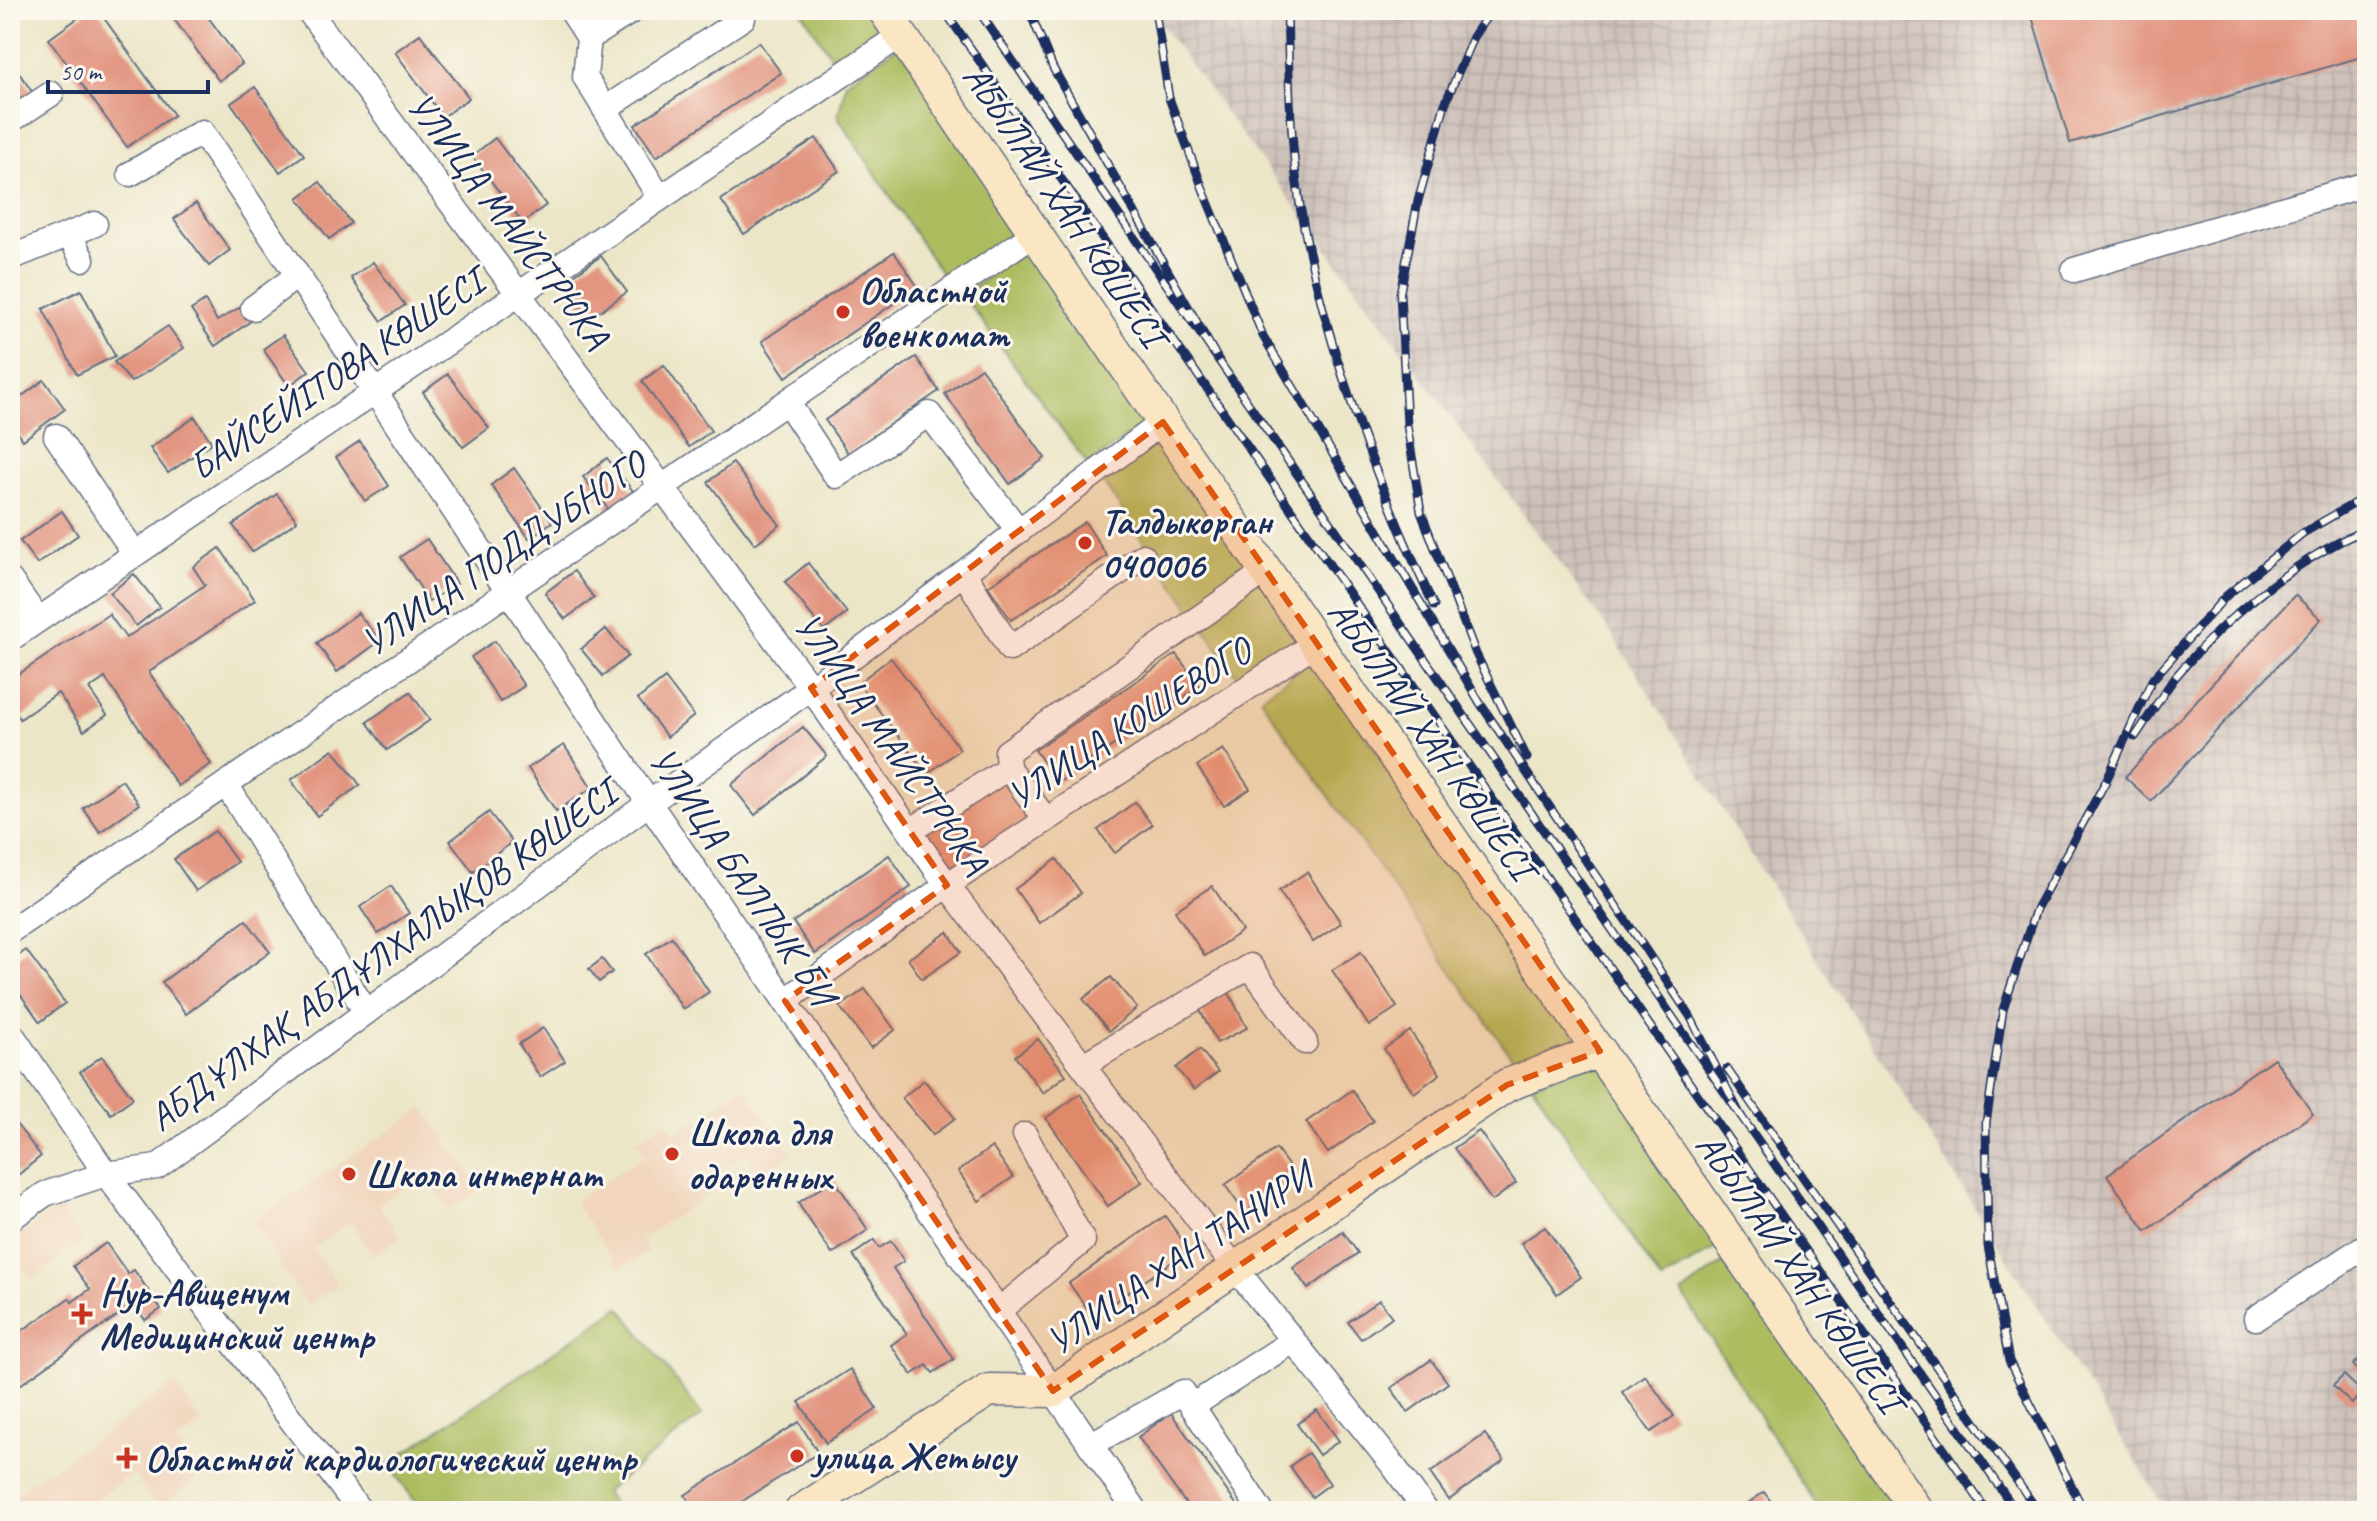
<svg xmlns="http://www.w3.org/2000/svg" width="2377" height="1521" viewBox="0 0 2377 1521" font-family="Caveat,sans-serif">
	<defs>
		<pattern id="industrial-grid" width="8" height="8" patternUnits="userSpaceOnUse" patternTransform="scale(2)"><rect width="8" height="8" fill="#cec1ba"/><path d="M0 4h8M4 0v8" fill="none" stroke="#b0a6a2"/></pattern>
	</defs>
	<rect width="100%" height="100%" fill="#fbf7ec"/>
	<filter id="ink" filterUnits="userSpaceOnUse"><feTurbulence type="fractalNoise" baseFrequency=".0125" numOctaves="2"/><feDisplacementMap in="SourceGraphic" scale="16" xChannelSelector="R" yChannelSelector="G"/><feConvolveMatrix kernelMatrix="1 2 1 2 8 2 1 2 1" color-interpolation-filters="sRGB"/></filter>
	<filter id="wash" filterUnits="userSpaceOnUse"><feTurbulence type="fractalNoise" baseFrequency=".006" numOctaves="4" result="noise"/><feDisplacementMap in="SourceGraphic" scale="32" xChannelSelector="R" yChannelSelector="G"/><feGaussianBlur stdDeviation="1.8" result="paint"/><feColorMatrix in="noise" values="0 0 0 0 0 0 0 0 0 0 0 0 0 0 0 0 0 1.4 0 .05"/><feComposite in="paint" operator="in"/></filter>
	<g filter="url(#wash)">
		<rect width="100%" height="100%" fill="#ece6c8"/>
		<g fill="#f1d5bd">
			<path d="M 745,1087 L 791,1154 L 761,1174 L 745,1153 L 715,1174 L 722,1185 L 641,1239 L 649,1251 L 620,1270 L 574,1202 L 645,1155 L 636,1141 L 666,1121 L 675,1134 Z"/>
			<path d="M 424,1108 L 480,1190 L 449,1210 L 424,1174 L 379,1204 L 401,1238 L 373,1256 L 350,1222 L 313,1248 L 338,1285 L 307,1305 L 252,1222 Z"/>
			<path d="M 59,1206 L 84,1240 L 32,1279 L 10,1251 L 10,1243 Z"/>
			<path d="M 175,1384 L 202,1424 L 175,1443 L 199,1478 L 157,1507 L 133,1473 L 78,1511 L 10,1511 L 10,1498 Z"/>
		</g>
		<path fill="url(#industrial-grid)" d="M 1150,10 L 2367,10 L 2367,1511 L 2167,1511 L 1609,630 Z"/>
		<g fill="#acbc5f" stroke="#64765e" stroke-width="2">
			<path d="M 801,10 L 871,10 L 883,27 L 838,67 Z"/>
			<path d="M 899,46 L 1027,230 L 952,290 L 838,117 L 846,82 Z"/>
			<path d="M 1032,243 L 1153,418 L 1088,465 L 963,295 Z"/>
			<path d="M 1163,436 L 1306,643 L 1239,679 L 1100,478 Z"/>
			<path d="M 1313,660 L 1582,1045 L 1520,1069 L 1260,698 Z"/>
			<path d="M 1599,1062 L 1725,1243 L 1661,1281 L 1532,1084 Z"/>
			<path d="M 1734,1255 L 1911,1511 L 1820,1511 L 1682,1293 Z"/>
			<path d="M 620,1307 L 702,1415 L 605,1492 L 617,1511 L 422,1511 L 388,1464 Z"/>
		</g>
		<g id="blocks">
			<g fill="#e29581">
				<path d="M 89,10 L 98,10 L 174,115 L 127,147 L 49,39 Z"/>
				<path d="M 177,10 L 203,10 L 242,64 L 219,81 L 171,15 Z"/>
				<path d="M 2030,10 L 2367,10 L 2367,75 L 2361,57 L 2070,143 Z"/>
				<path d="M 420,34 L 469,98 L 443,117 L 395,52 Z"/>
				<path d="M 759,42 L 781,73 L 656,157 L 635,125 Z"/>
				<path d="M 10,60 L 33,93 L 10,109 Z"/>
				<path d="M 255,87 L 304,155 L 280,172 L 231,103 Z"/>
				<path d="M 495,138 L 546,205 L 523,223 L 472,156 Z"/>
				<path d="M 816,138 L 839,171 L 744,234 L 721,200 Z"/>
				<path d="M 320,182 L 351,223 L 329,239 L 298,198 Z"/>
				<path d="M 196,203 L 230,250 L 209,266 L 174,219 Z"/>
				<path d="M 894,252 L 918,287 L 786,377 L 762,341 Z"/>
				<path d="M 601,256 L 627,292 L 590,318 L 564,282 Z"/>
				<path d="M 373,262 L 405,305 L 382,321 L 351,278 Z"/>
				<path d="M 81,290 L 115,356 L 77,375 L 43,309 Z"/>
				<path d="M 205,301 L 217,321 L 242,306 L 251,321 L 215,346 L 191,310 Z"/>
				<path d="M 168,326 L 184,348 L 131,382 L 114,362 Z"/>
				<path d="M 283,335 L 309,371 L 289,386 L 263,349 Z"/>
				<path d="M 916,357 L 939,391 L 848,453 L 825,420 Z"/>
				<path d="M 664,365 L 711,431 L 689,447 L 642,381 Z"/>
				<path d="M 981,368 L 1045,458 L 1010,484 L 945,394 Z"/>
				<path d="M 448,374 L 489,428 L 463,447 L 423,392 Z"/>
				<path d="M 44,380 L 65,409 L 23,440 L 10,422 L 10,405 Z"/>
				<path d="M 195,417 L 212,443 L 168,473 L 150,448 Z"/>
				<path d="M 360,441 L 389,486 L 365,501 L 336,457 Z"/>
				<path d="M 607,458 L 633,491 L 609,510 L 583,477 Z"/>
				<path d="M 733,463 L 780,525 L 755,544 L 708,482 Z"/>
				<path d="M 514,468 L 552,522 L 529,538 L 491,485 Z"/>
				<path d="M 277,494 L 297,521 L 252,552 L 233,525 Z"/>
				<path d="M 62,511 L 78,535 L 37,564 L 20,541 Z"/>
				<path d="M 1085,522 L 1107,556 L 1011,620 L 988,586 Z"/>
				<path d="M 427,539 L 457,584 L 429,601 L 400,557 Z"/>
				<path d="M 220,548 L 255,600 L 149,672 L 211,764 L 178,786 L 105,678 L 89,689 L 107,715 L 84,731 L 58,693 L 20,719 L 10,704 L 10,680 L 109,614 L 126,638 L 205,585 L 193,567 Z"/>
				<path d="M 808,563 L 847,613 L 824,631 L 785,582 Z"/>
				<path d="M 574,571 L 594,598 L 565,619 L 545,593 Z"/>
				<path d="M 134,574 L 160,607 L 136,626 L 110,593 Z"/>
				<path d="M 2295,595 L 2321,619 L 2151,801 L 2125,777 Z"/>
				<path d="M 358,613 L 380,641 L 337,672 L 317,643 Z"/>
				<path d="M 606,629 L 628,656 L 603,676 L 581,649 Z"/>
				<path d="M 495,641 L 524,686 L 500,702 L 471,657 Z"/>
				<path d="M 1176,654 L 1200,686 L 1058,783 L 1035,750 Z"/>
				<path d="M 891,658 L 960,749 L 927,774 L 858,683 Z"/>
				<path d="M 665,678 L 694,716 L 667,737 L 638,699 Z"/>
				<path d="M 410,692 L 430,720 L 387,750 L 367,722 Z"/>
				<path d="M 803,727 L 827,756 L 755,815 L 731,785 Z"/>
				<path d="M 564,745 L 592,788 L 556,811 L 528,768 Z"/>
				<path d="M 333,749 L 360,785 L 317,816 L 291,780 Z"/>
				<path d="M 1223,749 L 1250,789 L 1224,806 L 1197,766 Z"/>
				<path d="M 1005,778 L 1030,817 L 948,869 L 923,831 Z"/>
				<path d="M 122,780 L 139,804 L 100,832 L 83,808 Z"/>
				<path d="M 1135,802 L 1152,825 L 1115,853 L 1098,830 Z"/>
				<path d="M 489,812 L 512,842 L 473,872 L 450,841 Z"/>
				<path d="M 215,831 L 237,862 L 196,891 L 174,859 Z"/>
				<path d="M 889,855 L 911,887 L 815,954 L 793,922 Z"/>
				<path d="M 1057,859 L 1081,893 L 1039,923 L 1015,889 Z"/>
				<path d="M 1307,872 L 1341,923 L 1313,942 L 1279,891 Z"/>
				<path d="M 391,886 L 409,913 L 378,934 L 360,907 Z"/>
				<path d="M 1212,886 L 1242,931 L 1205,956 L 1175,911 Z"/>
				<path d="M 246,920 L 270,952 L 186,1014 L 162,982 Z"/>
				<path d="M 948,932 L 961,952 L 922,979 L 908,959 Z"/>
				<path d="M 672,937 L 709,992 L 683,1009 L 646,954 Z"/>
				<path d="M 26,950 L 65,1003 L 40,1022 L 10,980 L 10,962 Z"/>
				<path d="M 1361,952 L 1397,1007 L 1369,1026 L 1332,970 Z"/>
				<path d="M 602,959 L 612,972 L 599,982 L 589,969 Z"/>
				<path d="M 1111,977 L 1137,1008 L 1109,1031 L 1083,999 Z"/>
				<path d="M 865,989 L 895,1030 L 871,1048 L 840,1007 Z"/>
				<path d="M 1227,989 L 1247,1028 L 1217,1043 L 1197,1004 Z"/>
				<path d="M 543,1028 L 565,1061 L 540,1077 L 519,1044 Z"/>
				<path d="M 1410,1031 L 1440,1074 L 1414,1093 L 1384,1049 Z"/>
				<path d="M 1038,1039 L 1066,1075 L 1043,1093 L 1015,1056 Z"/>
				<path d="M 1200,1049 L 1218,1072 L 1194,1090 L 1176,1068 Z"/>
				<path d="M 102,1056 L 133,1098 L 111,1114 L 80,1072 Z"/>
				<path d="M 2274,1058 L 2313,1114 L 2146,1231 L 2107,1175 Z"/>
				<path d="M 924,1080 L 955,1118 L 933,1135 L 902,1098 Z"/>
				<path d="M 1352,1090 L 1373,1121 L 1328,1153 L 1306,1122 Z"/>
				<path d="M 1080,1094 L 1142,1182 L 1108,1206 L 1046,1118 Z"/>
				<path d="M 10,1116 L 41,1156 L 18,1175 L 10,1164 Z"/>
				<path d="M 1479,1131 L 1516,1183 L 1492,1201 L 1454,1148 Z"/>
				<path d="M 992,1147 L 1013,1177 L 979,1201 L 958,1171 Z"/>
				<path d="M 1276,1149 L 1296,1176 L 1245,1213 L 1225,1185 Z"/>
				<path d="M 834,1179 L 868,1230 L 832,1254 L 798,1203 Z"/>
				<path d="M 1165,1216 L 1189,1250 L 1093,1317 L 1069,1283 Z"/>
				<path d="M 1545,1227 L 1581,1277 L 1557,1294 L 1521,1243 Z"/>
				<path d="M 1343,1232 L 1358,1253 L 1308,1289 L 1293,1268 Z"/>
				<path d="M 874,1240 L 879,1248 L 891,1241 L 904,1261 L 893,1268 L 954,1359 L 933,1373 L 927,1365 L 912,1375 L 891,1345 L 907,1334 L 853,1255 Z"/>
				<path d="M 106,1243 L 128,1274 L 134,1270 L 161,1309 L 145,1320 L 134,1304 L 10,1392 L 10,1339 L 69,1298 L 72,1302 L 90,1289 L 73,1266 Z"/>
				<path d="M 1379,1300 L 1392,1317 L 1361,1339 L 1348,1322 Z"/>
				<path d="M 2367,1351 L 2367,1379 L 2353,1365 Z"/>
				<path d="M 1431,1360 L 1448,1383 L 1408,1412 L 1391,1388 Z"/>
				<path d="M 850,1369 L 877,1409 L 826,1443 L 799,1402 Z"/>
				<path d="M 1645,1375 L 1674,1416 L 1651,1432 L 1622,1392 Z"/>
				<path d="M 2344,1375 L 2362,1392 L 2352,1404 L 2333,1386 Z"/>
				<path d="M 1317,1410 L 1339,1441 L 1319,1455 L 1297,1424 Z"/>
				<path d="M 1171,1413 L 1241,1511 L 1191,1511 L 1138,1437 Z"/>
				<path d="M 799,1422 L 818,1453 L 727,1511 L 696,1511 L 685,1495 Z"/>
				<path d="M 1485,1434 L 1504,1460 L 1449,1500 L 1430,1473 Z"/>
				<path d="M 1308,1453 L 1330,1484 L 1312,1497 L 1290,1466 Z"/>
				<path d="M 1764,1492 L 1778,1511 L 1737,1511 Z"/>
			</g>
		</g>
	</g>
	<g filter="url(#ink)">
		<use href="#blocks" fill-opacity="0" stroke="#646f83" stroke-width="2"/>
		<g fill="none" stroke-linecap="round" stroke-linejoin="round">
			<defs>
				<g id="street">
					<path d="M 308,10 L 811,688 L 947,885 L 1235,1268 L 1392,1464 L 1426,1511"/>
					<path d="M 571,10 L 589,38 L 585,77 L 660,198"/>
					<path d="M 589,38 L 633,10"/>
					<path d="M 605,109 L 743,18"/>
					<path d="M 10,121 L 51,94"/>
					<path d="M 130,174 L 202,132 L 649,803 L 1136,1511"/>
					<path d="M 69,234 L 82,259"/>
					<path d="M 10,258 L 95,224"/>
					<path d="M 2074,270 L 2367,184"/>
					<path d="M 253,308 L 297,276"/>
					<path d="M 788,403 L 836,476 L 929,414 L 1019,531"/>
					<path d="M 56,436 L 135,554"/>
					<path d="M 964,573 L 1010,649 L 1143,556"/>
					<path d="M 10,580 L 38,620"/>
					<path d="M 10,639 L 901,35"/>
					<path d="M 1008,768 L 1046,820"/>
					<path d="M 226,784 L 366,1012"/>
					<path d="M 910,831 L 1008,768 L 1007,752 L 1266,571"/>
					<path d="M 10,931 L 1035,233"/>
					<path d="M 785,1001 L 947,885 L 1316,643"/>
					<path d="M 10,1032 L 106,1174 L 360,1511"/>
					<path d="M 1083,1065 L 1250,966 L 1305,1042"/>
					<path d="M 10,1219 L 45,1194 L 106,1174 L 157,1167 L 649,803 L 811,688 L 1163,422"/>
					<path d="M 998,1311 L 1083,1241 L 1025,1135"/>
					<path d="M 2256,1318 L 2367,1245"/>
					<path d="M 1192,1406 L 1293,1341"/>
					<path d="M 1090,1445 L 1183,1392 L 1261,1511"/>
				</g>
				<g id="secondary">
					<path d="M 884,10 L 1163,422 L 1917,1511"/>
					<path d="M 801,1511 L 989,1390 L 1053,1391 L 1507,1085 L 1600,1051"/>
				</g>
			</defs>
			<use href="#street" stroke="#646f83" stroke-width="27"/>
			<use href="#secondary" stroke="#646f83" stroke-width="35"/>
			<use href="#street" stroke="#fff" stroke-width="24"/>
			<use href="#secondary" stroke="#fbe6c4" stroke-width="32"/>
			<defs>
				<g id="rail">
					<path d="M 944,10 L 1987,1511"/>
					<path d="M 978,10 L 1219,361 L 1053,68 L 1029,10"/>
					<path d="M 1155,10 L 1169,98 L 1206,197 L 1263,336 L 1480,703 L 1690,1016 L 1741,1116 L 1219,361"/>
					<path d="M 1287,10 C 1289,83 1290,156 1304,228 C 1330,358 1378,487 1434,606"/>
					<path d="M 1491,10 L 1473,37 L 1445,104 L 1418,201 L 1400,293 L 1407,425 L 1421,512 L 1476,654 L 1527,758"/>
					<path d="M 2135,737 C 2149,717 2162,694 2177,675 C 2227,616 2295,559 2367,529"/>
					<path d="M 1727,1069 L 2038,1511"/>
					<path d="M 1741,1116 L 2016,1511"/>
					<path d="M 2084,1511 L 2009,1361 L 1988,1246 L 1986,1123 L 2003,1010 L 2036,909 L 2106,781 L 2152,680 L 2226,596 L 2303,533 L 2367,496"/>
				</g>
			</defs>
			<use href="#rail" stroke="#1b2f5e" stroke-width="9"/>
			<use href="#rail" stroke="#fbf7ec" stroke-width="6" stroke-dasharray="18" stroke-linecap="butt"/>
		</g>
	</g>
	<path fill="#de5710" fill-opacity="0.2" stroke="#de5710" stroke-width="6" stroke-dasharray="16 10" stroke-linejoin="round" d="M 1163,422 L 1600,1051 L 1507,1085 L 1053,1391 L 785,1001 L 947,885 L 811,688 Z"/>
	<g fill="#c8321e" stroke="#fbf7ec" stroke-width="3">
		<circle cx="843" cy="312" r="8"/>
		<circle cx="1085" cy="543" r="8"/>
		<circle cx="672" cy="1154" r="8"/>
		<circle cx="349" cy="1174" r="8"/>
		<path d="M78 1302h8v8h8v8h-8v8h-8v-8h-8v-8h8z"/>
		<circle cx="797" cy="1456" r="8"/>
		<path d="M123 1446h8v8h8v8h-8v8h-8v-8h-8v-8h8z"/>
	</g>
	<g text-anchor="middle" stroke-width="6" stroke-linejoin="round" paint-order="stroke">
		<g font-size="38" fill="#1b2f5e" stroke="#fbf7ec">
			<text transform="translate(1065 205) rotate(56)" y="13">АБЫЛАЙ ХАН КӨШЕСІ</text>
			<text transform="translate(509 220) rotate(53)" y="13">УЛИЦА МАЙСТРЮКА</text>
			<text transform="translate(336 374) rotate(-34)" y="13">БАЙСЕЙІТОВА КӨШЕСІ</text>
			<text transform="translate(503 553) rotate(-34)" y="13">УЛИЦА ПОДДУБНОГО</text>
			<text transform="translate(1129 723) rotate(-33)" y="13">УЛИЦА КОШЕВОГО</text>
			<text transform="translate(1432 739) rotate(55)" y="13">АБЫЛАЙ ХАН КӨШЕСІ</text>
			<text transform="translate(892 743) rotate(55)" y="13">УЛИЦА МАЙСТРЮКА</text>
			<text transform="translate(743 876) rotate(56)" y="13">УЛИЦА БАЛПЫК БИ</text>
			<text transform="translate(382 955) rotate(-36)" y="13">АБДҰЛХАҚ АБДҰЛХАЛЫҚОВ КӨШЕСІ</text>
			<text transform="translate(1179 1258) rotate(-34)" y="13">УЛИЦА ХАН ТАНИРИ</text>
			<text transform="translate(1800 1272) rotate(55)" y="13">АБЫЛАЙ ХАН КӨШЕСІ</text>
		</g>
		<g font-size="38" font-weight="bold" fill="#1b2f5e" stroke="#fbf7ec" text-anchor="start">
			<text x="859" y="303">Областной<tspan x="859" dy="44">военкомат</tspan></text>
			<text x="1101" y="534">Талдыкорган<tspan x="1101" dy="44">040006</tspan></text>
			<text x="688" y="1145">Школа для<tspan x="688" dy="44">одаренных</tspan></text>
			<text x="365" y="1187">Школа интернат</text>
			<text x="100" y="1305">Нур-Авиценум<tspan x="100" dy="44">Медицинский центр</tspan></text>
			<text x="813" y="1469">улица Жетысу</text>
			<text x="145" y="1471">Областной кардиологический центр</text>
		</g>
	</g>
	<rect width="2377" height="1521" fill="none" stroke="#fbf7ec" stroke-width="40"/>
	<path d="M48 80v12h160v-12" fill="none" stroke="#1b2f5e" stroke-width="4"/>
	<text x="60" y="80" font-size="24" fill="#1b2f5e" stroke="#fbf7ec" stroke-width="6" paint-order="stroke">50 m</text>
</svg>
